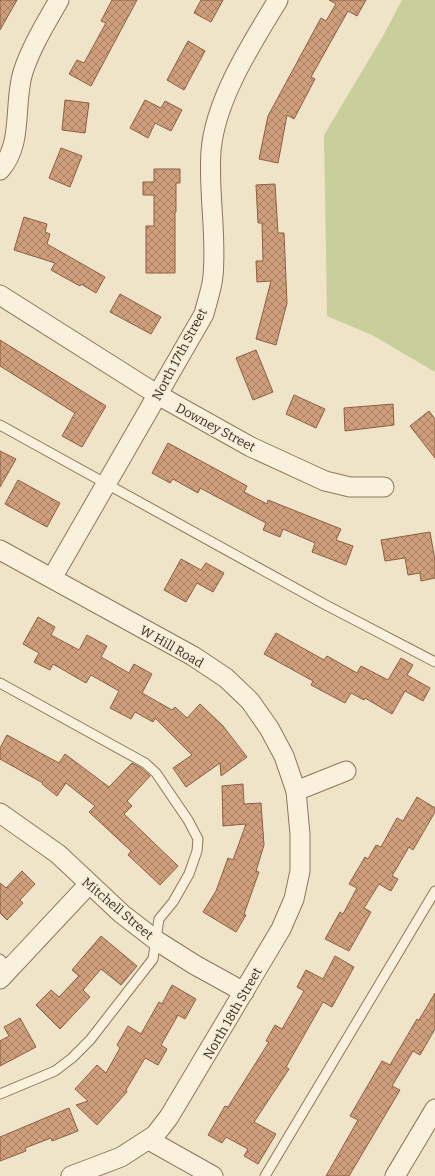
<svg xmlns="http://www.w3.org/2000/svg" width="435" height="1176" viewBox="0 0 435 1176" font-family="Bitter,serif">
	<defs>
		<pattern id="building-cross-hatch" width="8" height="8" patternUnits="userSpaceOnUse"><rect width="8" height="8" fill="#cf9f7d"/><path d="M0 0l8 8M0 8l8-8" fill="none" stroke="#a98266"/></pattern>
	</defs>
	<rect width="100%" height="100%" fill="#f0e4c8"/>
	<path fill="#c9cf9b" d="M 402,0 L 435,0 L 435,372 L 372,335 L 327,316 L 324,135 L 383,36 Z"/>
	<g fill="url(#building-cross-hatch)" stroke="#8d5f41">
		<path d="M 0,0 L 17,0 L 0,30 Z"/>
		<path d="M 112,0 L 137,0 L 91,86 L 69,74 L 77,60 L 84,63 L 106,23 L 101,21 Z"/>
		<path d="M 201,0 L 223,0 L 211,22 L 194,13 Z"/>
		<path d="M 329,0 L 366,0 L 357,16 L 348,11 L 311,77 L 315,79 L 294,119 L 287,115 L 278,163 L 259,159 L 268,116 L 321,18 L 326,21 L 336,4 Z"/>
		<path d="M 188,41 L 205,51 L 184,90 L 167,80 Z"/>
		<path d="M 65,100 L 89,103 L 85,133 L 62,130 Z"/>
		<path d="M 145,100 L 161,108 L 165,101 L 182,110 L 171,131 L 155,123 L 148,138 L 130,128 Z"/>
		<path d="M 61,148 L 82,156 L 70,187 L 49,178 Z"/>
		<path d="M 154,169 L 180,169 L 180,183 L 176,183 L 176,212 L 175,212 L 175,273 L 146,273 L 146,226 L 154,226 L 154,195 L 143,195 L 143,182 L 154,182 Z"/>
		<path d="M 275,184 L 278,233 L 284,233 L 287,303 L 276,345 L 256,339 L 271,281 L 257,282 L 256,261 L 263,261 L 262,223 L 258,223 L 256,185 Z"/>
		<path d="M 24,217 L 47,224 L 45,232 L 50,234 L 47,244 L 105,277 L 96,293 L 81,284 L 80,286 L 51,270 L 55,263 L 14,250 Z"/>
		<path d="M 120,294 L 161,317 L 151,334 L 110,312 Z"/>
		<path d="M 0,340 L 106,406 L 82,447 L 62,436 L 75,413 L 0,366 Z"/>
		<path d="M 256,350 L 273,392 L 253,400 L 236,358 Z"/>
		<path d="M 294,395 L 325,409 L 316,428 L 286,414 Z"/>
		<path d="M 393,404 L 394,425 L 345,431 L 344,408 Z"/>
		<path d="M 429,411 L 435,419 L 435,458 L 410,426 Z"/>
		<path d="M 168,443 L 247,486 L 244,492 L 267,504 L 268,500 L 341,529 L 336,540 L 353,546 L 346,565 L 312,552 L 315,543 L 283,529 L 280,537 L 263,530 L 266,523 L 200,488 L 198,493 L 173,479 L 170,483 L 152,473 Z"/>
		<path d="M 0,451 L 16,459 L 0,487 Z"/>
		<path d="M 18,480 L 60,503 L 47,527 L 5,504 Z"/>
		<path d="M 430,532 L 435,560 L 435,578 L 421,581 L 420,573 L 408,575 L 405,558 L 385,561 L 381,540 Z"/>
		<path d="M 181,559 L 201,570 L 206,563 L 224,573 L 213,592 L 197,583 L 186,602 L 164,590 Z"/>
		<path d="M 38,617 L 55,627 L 51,635 L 79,650 L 87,635 L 107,646 L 101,657 L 129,673 L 134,664 L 152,674 L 142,693 L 172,710 L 175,707 L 187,718 L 200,704 L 223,726 L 247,757 L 221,776 L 220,763 L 186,787 L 173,768 L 192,755 L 155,718 L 153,722 L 135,712 L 131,719 L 110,708 L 119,691 L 91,675 L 86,683 L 53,664 L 50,670 L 34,662 L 39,653 L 23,644 Z"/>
		<path d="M 276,633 L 324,660 L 327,656 L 357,673 L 361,666 L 388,680 L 401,658 L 413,665 L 407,675 L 430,688 L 423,701 L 405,691 L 392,714 L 365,698 L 364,700 L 351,693 L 345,703 L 311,685 L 313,681 L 264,654 Z"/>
		<path d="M 7,735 L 59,763 L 65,754 L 109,787 L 132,763 L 141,768 L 150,776 L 127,801 L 132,806 L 124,814 L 178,866 L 160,885 L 128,855 L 131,851 L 89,812 L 95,806 L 66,783 L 57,796 L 42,784 L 43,783 L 0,759 L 0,748 Z"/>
		<path d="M 243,784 L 244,804 L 261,803 L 264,845 L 256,871 L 259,872 L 244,914 L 246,915 L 236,932 L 203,912 L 216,891 L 228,858 L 233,860 L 246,824 L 223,826 L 222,786 Z"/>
		<path d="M 417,797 L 435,808 L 435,812 L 413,850 L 409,847 L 392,876 L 398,879 L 391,891 L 379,884 L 364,908 L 371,912 L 349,951 L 325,939 L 340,912 L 343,914 L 357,888 L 349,884 L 365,857 L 368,859 L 376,845 L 381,847 L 397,818 L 403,821 Z"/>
		<path d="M 22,871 L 35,884 L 20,900 L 23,903 L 7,920 L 0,913 L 0,883 L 6,888 Z"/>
		<path d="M 101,936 L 137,966 L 121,985 L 101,969 L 83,990 L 90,997 L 60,1029 L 36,1005 L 51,990 L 59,997 L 79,976 L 72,970 Z"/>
		<path d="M 335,956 L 354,967 L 332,1007 L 323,1002 L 286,1067 L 289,1069 L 254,1122 L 276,1134 L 258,1164 L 244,1156 L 248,1149 L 226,1137 L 222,1143 L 208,1135 L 225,1106 L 228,1107 L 269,1042 L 266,1041 L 275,1025 L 282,1029 L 304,991 L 297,987 L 306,970 L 323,979 Z"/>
		<path d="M 172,985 L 196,999 L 185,1019 L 178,1015 L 161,1045 L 167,1049 L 158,1065 L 145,1058 L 126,1090 L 127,1092 L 97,1125 L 76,1105 L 88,1101 L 75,1089 L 97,1065 L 106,1073 L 120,1048 L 117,1045 L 128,1026 L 141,1034 L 159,1002 L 162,1004 Z"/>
		<path d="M 435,993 L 435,1029 L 420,1055 L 413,1051 L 392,1086 L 400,1090 L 349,1176 L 326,1176 L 358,1120 L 350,1116 L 382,1061 L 390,1065 L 417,1019 L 419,1020 Z"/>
		<path d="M 20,1018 L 36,1047 L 0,1066 L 0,1041 L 9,1036 L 4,1027 Z"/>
		<path d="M 69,1108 L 78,1131 L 52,1141 L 51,1138 L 25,1148 L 26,1151 L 0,1161 L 0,1137 Z"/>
	</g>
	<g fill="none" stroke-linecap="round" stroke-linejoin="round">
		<defs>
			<g id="lane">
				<path d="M 0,425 L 324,604 L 435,662"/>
				<path d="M 0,683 L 145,763 L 156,773 L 188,820 L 198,839 L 197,851 L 189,874 L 173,902 L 159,919 L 153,959 L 90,1040 L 72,1058 L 55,1071 L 0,1094"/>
				<path d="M 0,959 L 10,970"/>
				<path d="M 265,1176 L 435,891"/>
			</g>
			<g id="street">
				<path d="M 0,170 C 24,143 13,104 23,72 C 31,47 46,23 59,0"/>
				<path d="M 0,295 L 158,395 L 251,447 L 325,481 L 350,487 L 384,487"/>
				<path d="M 0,550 L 193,656 L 226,678 L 250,701 L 269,728 L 284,756 L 296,791 L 300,834 L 300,871 L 294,899 L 281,929 L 169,1117 L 155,1135 L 121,1157 L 71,1176"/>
				<path d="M 52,578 L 204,314 C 207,302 212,288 213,276 C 217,234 208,192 211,151 C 215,100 252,43 278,0"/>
				<path d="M 296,791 L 346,771"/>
				<path d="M 0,813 L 58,854 L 122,914 L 157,941 L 195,965 L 244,992"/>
				<path d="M 0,979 L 89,884"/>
				<path d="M 149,1140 L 213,1176"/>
				<path d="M 395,1176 L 435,1109"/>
			</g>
		</defs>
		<use href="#lane" stroke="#8d765c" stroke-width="11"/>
		<use href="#street" stroke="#8d765c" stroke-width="21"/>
		<use href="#lane" stroke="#faf1dc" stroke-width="9"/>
		<use href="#street" stroke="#faf1dc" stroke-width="19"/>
	</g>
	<g text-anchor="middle" stroke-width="3.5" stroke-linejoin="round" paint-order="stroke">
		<g font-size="13" fill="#3d2e20" stroke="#f7eed8">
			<text transform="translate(179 354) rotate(-62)" y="5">North 17th Street</text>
			<text transform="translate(216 427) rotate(28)" y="5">Downey Street</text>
			<text transform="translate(172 646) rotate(30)" y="5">W Hill Road</text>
			<text transform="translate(118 908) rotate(40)" y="5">Mitchell Street</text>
			<text transform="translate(232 1013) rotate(-60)" y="5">North 18th Street</text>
		</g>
	</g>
</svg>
